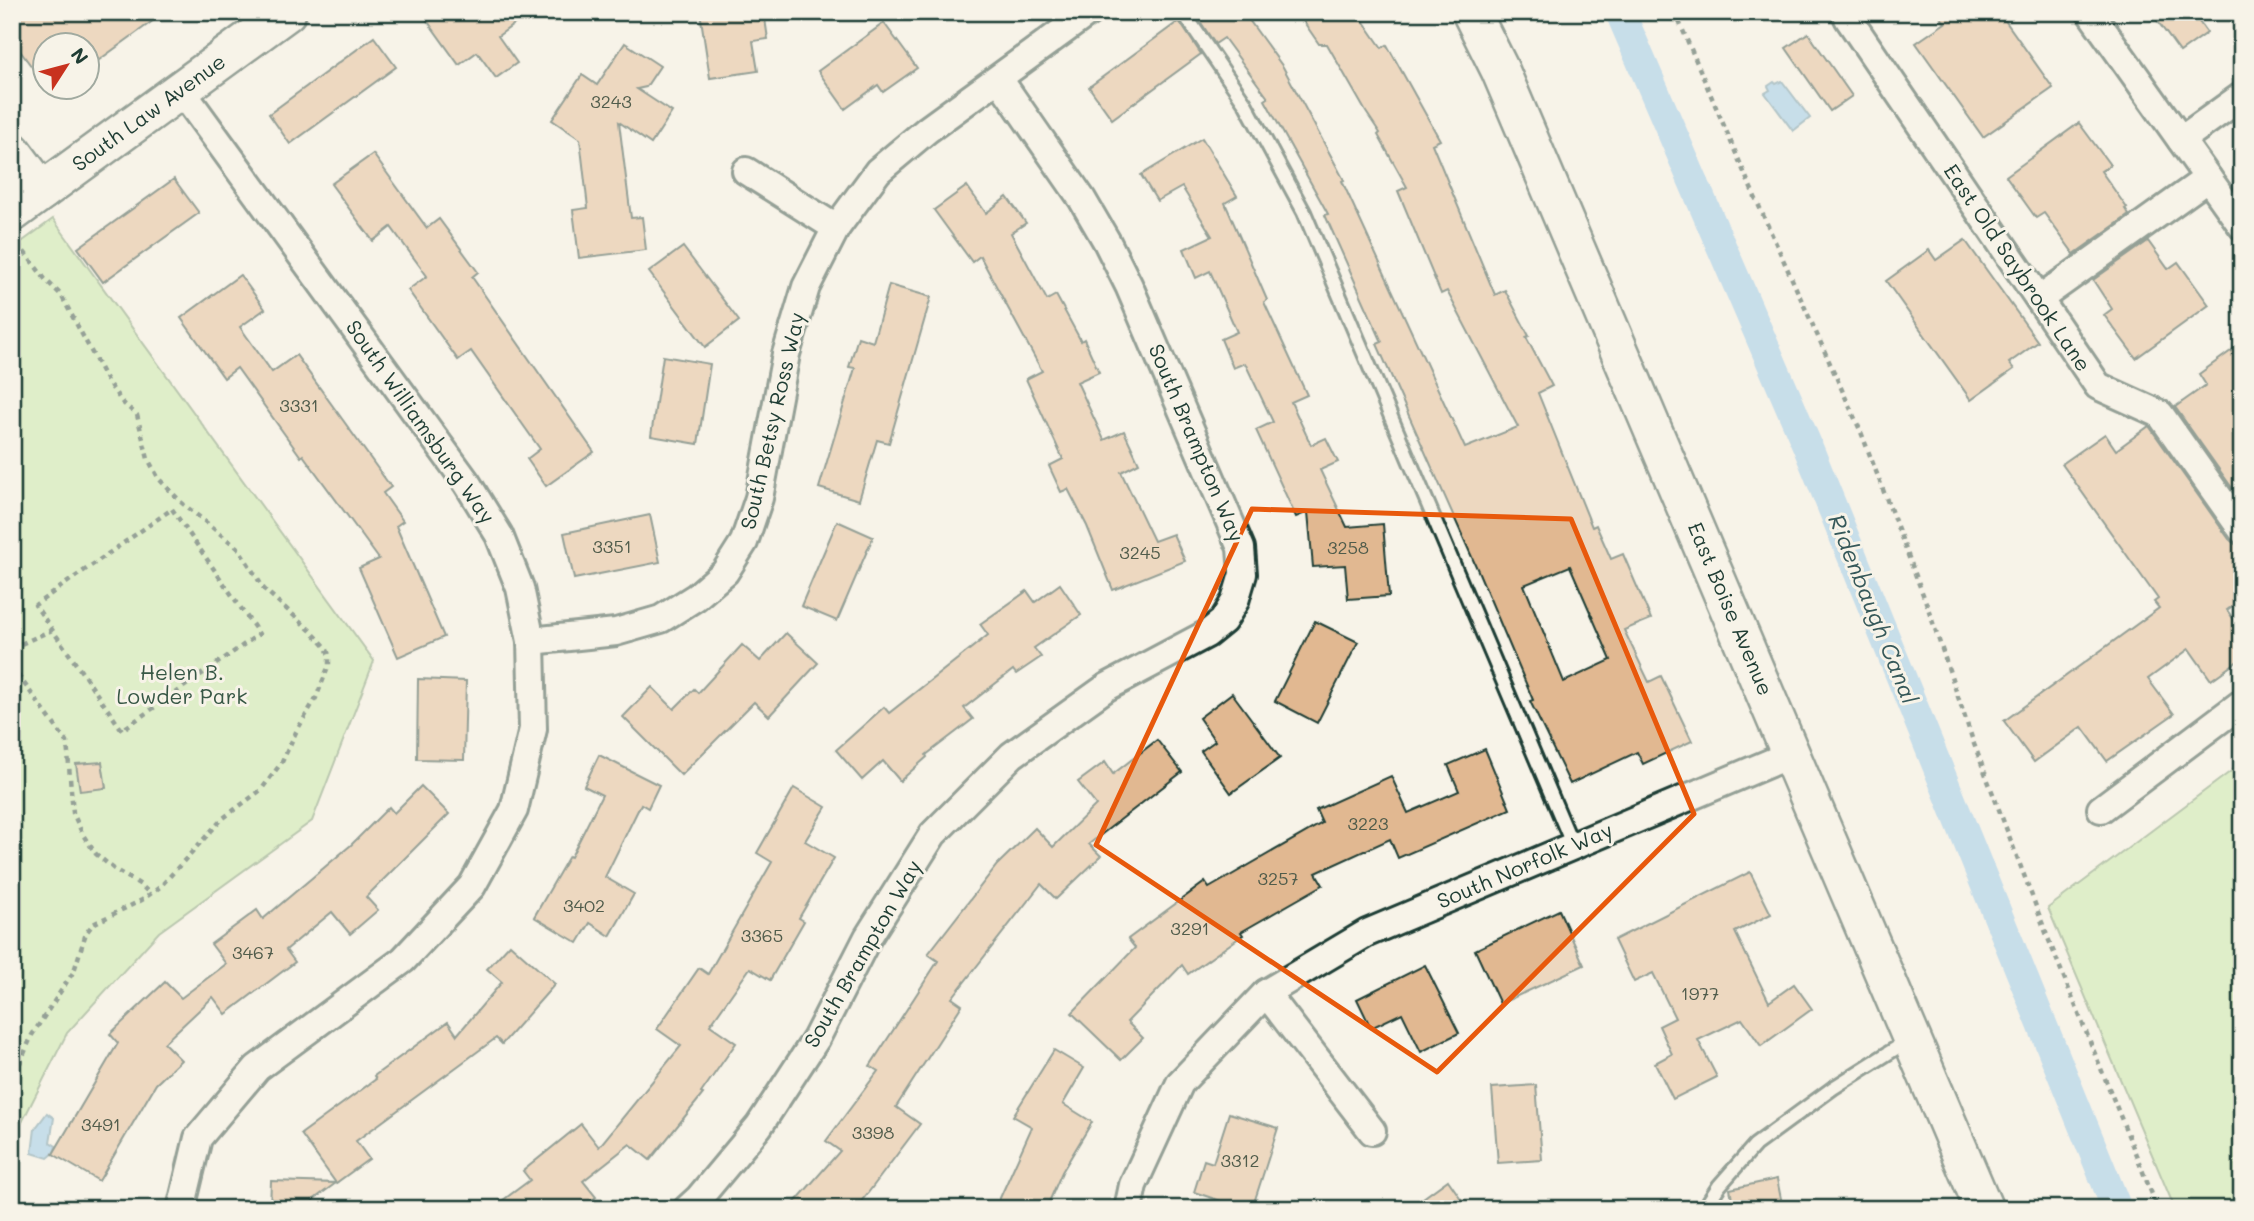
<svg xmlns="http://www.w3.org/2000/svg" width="2254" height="1221" viewBox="0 0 2254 1221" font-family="Mali,sans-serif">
	<rect width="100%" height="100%" fill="#f7f3e8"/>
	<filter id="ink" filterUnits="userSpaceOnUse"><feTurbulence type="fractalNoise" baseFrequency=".0143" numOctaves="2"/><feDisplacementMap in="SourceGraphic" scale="14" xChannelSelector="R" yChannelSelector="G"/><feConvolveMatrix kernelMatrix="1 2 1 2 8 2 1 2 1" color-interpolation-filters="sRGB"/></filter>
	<g filter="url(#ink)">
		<g fill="#c2e9a4" stroke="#70936c" stroke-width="2">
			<path d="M 53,219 L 374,661 L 312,821 L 159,932 L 67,1033 L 12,1142 L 12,249 Z"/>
			<path d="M 2242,763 L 2242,1209 L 2175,1209 L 2048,908 Z"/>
		</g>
		<g fill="#8cc5eb" stroke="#608fa2" stroke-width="2">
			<path d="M 1782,81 L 1810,118 L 1793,131 L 1765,93 L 1770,90 L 1768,86 L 1774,82 L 1776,84 Z"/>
			<path d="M 47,1113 L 54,1118 L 50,1142 L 56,1146 L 54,1153 L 48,1158 L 32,1153 L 35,1129 Z"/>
		</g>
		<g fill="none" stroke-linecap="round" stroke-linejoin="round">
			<path stroke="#8cc5eb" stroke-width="30" d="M 1620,12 L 1807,445 L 2117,1209"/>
		</g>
		<g fill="#e1b891" stroke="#1f3d34" stroke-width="2" fill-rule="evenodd">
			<path d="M 12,12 L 165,12 L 88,68 L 88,46 L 46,46 L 46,86 L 12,40 Z"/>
			<path d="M 421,12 L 531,12 L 498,36 L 517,63 L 496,78 L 477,52 L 459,65 Z"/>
			<path d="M 700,12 L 764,12 L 768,39 L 753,41 L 758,71 L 710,78 Z"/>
			<path d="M 1194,12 L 1259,12 L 1249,20 L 1283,67 L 1344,180 L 1342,181 L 1465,448 L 1518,427 L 1447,291 L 1441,294 L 1398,191 L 1407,187 L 1378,135 L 1380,133 L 1366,112 L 1327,44 L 1319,44 L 1297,12 L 1357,12 L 1382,48 L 1387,45 L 1440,140 L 1432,144 L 1495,295 L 1505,290 L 1529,336 L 1526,337 L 1552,386 L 1538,393 L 1592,527 L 1596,525 L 1611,559 L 1623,554 L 1651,619 L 1624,630 L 1649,682 L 1661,676 L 1692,741 L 1643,764 L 1637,752 L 1570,784 L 1530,701 L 1533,700 L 1479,573 L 1377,344 L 1382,342 L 1325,215 L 1328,214 L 1265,100 L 1268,98 L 1224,38 L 1215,44 ZM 1570,566 L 1611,660 L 1564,682 L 1524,585 Z"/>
			<path d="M 1937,12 L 1999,12 L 2053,88 L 1983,137 L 1916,43 L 1945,23 Z"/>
			<path d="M 2151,12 L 2192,12 L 2207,33 L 2180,52 Z"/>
			<path d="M 1179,21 L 1201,54 L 1112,119 L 1089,87 Z"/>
			<path d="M 884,23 L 917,68 L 883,92 L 878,85 L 845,109 L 818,71 Z"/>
			<path d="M 1808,33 L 1852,96 L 1830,111 L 1786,48 Z"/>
			<path d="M 374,37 L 396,67 L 290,144 L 269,114 Z"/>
			<path d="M 625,43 L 660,66 L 646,87 L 637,89 L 672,112 L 651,144 L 619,122 L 631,218 L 642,217 L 646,250 L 579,258 L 573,210 L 588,208 L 580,139 L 552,120 L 582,75 L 597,85 Z"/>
			<path d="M 2079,123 L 2110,165 L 2101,171 L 2127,208 L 2125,209 L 2129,215 L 2074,254 L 2044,213 L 2036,218 L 2006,176 Z"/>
			<path d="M 1202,138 L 1237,196 L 1225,203 L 1267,300 L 1264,302 L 1307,395 L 1291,402 L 1311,445 L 1326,438 L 1338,462 L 1320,470 L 1347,527 L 1383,524 L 1389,596 L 1348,599 L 1345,565 L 1313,567 L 1308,512 L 1296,517 L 1256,430 L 1273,422 L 1245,363 L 1233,368 L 1221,339 L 1237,332 L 1210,271 L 1196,278 L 1184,249 L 1212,236 L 1182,187 L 1157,201 L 1141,175 Z"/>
			<path d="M 373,154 L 427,228 L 439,219 L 478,272 L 472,277 L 594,452 L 546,486 L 527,459 L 540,449 L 471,351 L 458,360 L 408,290 L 427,276 L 391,227 L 373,241 L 331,184 Z"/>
			<path d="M 174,179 L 199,213 L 103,282 L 78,248 Z"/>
			<path d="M 967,186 L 986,213 L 1007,197 L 1026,223 L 1011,233 L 1047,300 L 1056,295 L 1081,341 L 1084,339 L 1099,372 L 1077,382 L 1104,440 L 1124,431 L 1139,463 L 1121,472 L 1154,541 L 1173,534 L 1185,561 L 1113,590 L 1087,526 L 1068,489 L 1061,492 L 1049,466 L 1063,459 L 1026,379 L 1042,371 L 980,256 L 972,262 L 934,210 Z"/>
			<path d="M 1965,240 L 2038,342 L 2009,363 L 2014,369 L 1971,400 L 1886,281 L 1929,250 L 1936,260 Z"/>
			<path d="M 2148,241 L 2168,269 L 2178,262 L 2209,305 L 2136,358 L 2104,315 L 2112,309 L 2093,280 Z"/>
			<path d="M 683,247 L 739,321 L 705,347 L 649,272 Z"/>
			<path d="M 240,275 L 265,309 L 240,327 L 272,372 L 296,355 L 391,487 L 383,493 L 403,521 L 396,526 L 444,637 L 398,657 L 359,568 L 379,559 L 303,455 L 301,457 L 237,368 L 224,378 L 181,318 Z"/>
			<path d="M 889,285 L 931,297 L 889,443 L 877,440 L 859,500 L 819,488 L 855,368 L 849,367 L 858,337 L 873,342 Z"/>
			<path d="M 2242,343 L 2242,502 L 2175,407 L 2206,385 L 2199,374 Z"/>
			<path d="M 663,356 L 710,364 L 698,444 L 651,436 Z"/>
			<path d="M 2149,426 L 2229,539 L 2235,544 L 2242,545 L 2242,599 L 2227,610 L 2242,631 L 2242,658 L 2211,680 L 2189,649 L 2148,679 L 2174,714 L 2107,761 L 2082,727 L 2034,762 L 2004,721 L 2159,608 L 2154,602 L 2158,599 L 2062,464 L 2105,434 L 2116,450 Z"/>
			<path d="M 650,515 L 660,562 L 574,579 L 564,533 Z"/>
			<path d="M 837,521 L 873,537 L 837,621 L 801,606 Z"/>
			<path d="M 1060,584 L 1081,615 L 1034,648 L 1041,657 L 1016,674 L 1013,670 L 964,708 L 973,719 L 926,755 L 927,757 L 900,781 L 883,761 L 862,780 L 836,750 L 884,707 L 889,713 L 988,635 L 980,624 L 1027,591 L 1035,602 Z"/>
			<path d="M 1315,621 L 1358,642 L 1317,723 L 1275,701 Z"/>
			<path d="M 786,633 L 818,663 L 769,716 L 754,702 L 681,775 L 623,717 L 652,687 L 674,709 L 694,689 L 698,693 L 742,645 L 760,661 Z"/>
			<path d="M 418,679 L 466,681 L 464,760 L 417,759 Z"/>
			<path d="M 1232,693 L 1280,758 L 1231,793 L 1201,751 L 1215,741 L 1199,718 Z"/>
			<path d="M 1157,740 L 1182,772 L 1089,844 L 1101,856 L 1056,899 L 1041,884 L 952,998 L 962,1005 L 896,1107 L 920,1124 L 868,1193 L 855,1209 L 789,1209 L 840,1151 L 826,1141 L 878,1071 L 870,1066 L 938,961 L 928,954 L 997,865 L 1035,828 L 1053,847 L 1096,805 L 1078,782 L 1105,762 L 1113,774 Z"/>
			<path d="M 1485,749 L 1510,809 L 1398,858 L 1390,839 L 1316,873 L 1323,885 L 1241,932 L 1243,935 L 1188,974 L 1182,965 L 1127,1022 L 1143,1038 L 1121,1060 L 1072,1013 L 1135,948 L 1128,939 L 1205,882 L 1209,888 L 1322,823 L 1316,810 L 1391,776 L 1408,813 L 1459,791 L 1448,765 Z"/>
			<path d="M 599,755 L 659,785 L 648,808 L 641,804 L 605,877 L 634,894 L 610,936 L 590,923 L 578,943 L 534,917 L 569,856 L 571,857 L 602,795 L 584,786 Z"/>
			<path d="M 102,762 L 106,788 L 80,791 L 76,764 Z"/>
			<path d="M 421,786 L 449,814 L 366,897 L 378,910 L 350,934 L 332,912 L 286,950 L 295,962 L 226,1014 L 213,997 L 164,1043 L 181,1060 L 156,1084 L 99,1181 L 53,1154 L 118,1043 L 110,1034 L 165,982 L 181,998 L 226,964 L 211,944 L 257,910 L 263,919 L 351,845 L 389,807 L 394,813 Z"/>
			<path d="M 794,788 L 826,807 L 805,841 L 834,858 L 799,918 L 804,921 L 770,980 L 750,968 L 710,1025 L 736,1043 L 701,1093 L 703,1094 L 650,1160 L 630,1144 L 583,1181 L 596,1197 L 581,1209 L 491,1209 L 530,1180 L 523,1171 L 581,1124 L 599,1147 L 681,1046 L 657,1029 L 699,968 L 708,974 L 772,862 L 757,853 Z"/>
			<path d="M 1750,872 L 1771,914 L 1735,932 L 1769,1002 L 1794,984 L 1812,1009 L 1761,1046 L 1742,1019 L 1698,1040 L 1717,1077 L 1673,1099 L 1655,1063 L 1672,1054 L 1659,1026 L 1675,1018 L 1653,973 L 1634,982 L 1614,940 Z"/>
			<path d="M 1559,910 L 1584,965 L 1500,1004 L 1475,950 Z"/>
			<path d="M 510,944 L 555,984 L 502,1044 L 496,1038 L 356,1141 L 369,1159 L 336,1183 L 301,1134 L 376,1079 L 374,1076 L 448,1022 L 457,1035 L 502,982 L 487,969 Z"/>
			<path d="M 1425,965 L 1459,1033 L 1421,1052 L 1402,1013 L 1371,1028 L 1357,999 Z"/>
			<path d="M 1054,1050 L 1084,1068 L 1063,1104 L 1092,1122 L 1062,1172 L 1046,1209 L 995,1209 L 1032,1127 L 1013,1116 Z"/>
			<path d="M 1536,1085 L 1542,1160 L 1498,1163 L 1492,1088 Z"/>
			<path d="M 1229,1113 L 1278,1128 L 1252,1209 L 1245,1209 L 1194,1192 L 1204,1160 L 1213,1163 Z"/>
			<path d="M 1777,1179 L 1783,1209 L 1734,1209 L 1730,1189 Z"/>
			<path d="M 1448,1180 L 1468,1209 L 1408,1209 Z"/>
			<path d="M 271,1181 L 336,1183 L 313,1200 L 313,1209 L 270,1209 Z"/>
		</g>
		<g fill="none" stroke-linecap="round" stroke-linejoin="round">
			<defs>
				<g id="lane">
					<path d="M 1183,12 L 1245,103 L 1304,212 L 1573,846"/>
					<path d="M 1704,1209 L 1719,1186 L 1755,1145 L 1833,1088 L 1909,1040"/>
				</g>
				<g id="street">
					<path d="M 1855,12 L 1848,18 L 2098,386 L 2160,414 L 2242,530"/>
					<path d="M 2090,12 L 2242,226"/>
					<path d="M 181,90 L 467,483 L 499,535 L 520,588 L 531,641 L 533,729 L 514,810 L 472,886 L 403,960 L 257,1068 L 198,1138 L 181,1209"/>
					<path d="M 2181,140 L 2242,96"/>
					<path d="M 746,171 L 836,228"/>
					<path d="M 2039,299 L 2208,178"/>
					<path d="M 531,641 L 616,632 L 661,619 L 696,597 L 725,572 L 744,542 L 759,498 L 786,354 L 806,287 L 836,228 L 878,171 L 927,130 L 1089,12"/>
					<path d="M 2101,809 L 2242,703"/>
					<path d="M 1266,993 L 1372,1131"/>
					<path d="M 687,1209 L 699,1198 L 759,1126 L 816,1039 L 868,937 L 933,834 L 1012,755 L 1107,687 L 1207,634 L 1223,621 L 1235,601 L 1243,574 L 1241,548 L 1129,286 L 1107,242 L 1082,199 L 999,79"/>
					<path d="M 1128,1209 L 1133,1185 L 1180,1083 L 1266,993 L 1367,933 L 1791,754"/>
				</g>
				<g id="secondary">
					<path d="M 1471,12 L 1500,70 L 1984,1209"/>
					<path d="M 12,151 L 42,191"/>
					<path d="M 12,213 L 287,12"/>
				</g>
			</defs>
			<use href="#lane" stroke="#1f3d34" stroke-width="18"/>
			<use href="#street" stroke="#1f3d34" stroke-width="32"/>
			<use href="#secondary" stroke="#1f3d34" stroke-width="42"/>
			<g stroke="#1f3d34" stroke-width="4.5" stroke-dasharray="5 5" stroke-linecap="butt">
				<path d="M 1675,12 L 1750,186 L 1861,432 L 1927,605 L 1974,744 L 2048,938 L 2158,1209"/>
				<path d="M 172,509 L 259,634 L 122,730 L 35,605 Z"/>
				<path d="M 12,648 L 52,630"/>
				<path d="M 12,667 L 67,742 L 73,813 L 83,835 L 96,854 L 114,869 L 141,885 L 150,894"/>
				<path d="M 12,1082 L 32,1035 L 74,971 L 86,933 L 93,924 L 142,900 L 160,887 L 222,819 L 261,790 L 282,762 L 296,732 L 316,698 L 329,665 L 329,655 L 326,647 L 310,630 L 264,589 L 239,549 L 182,503 L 159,479 L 148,459 L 137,415 L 122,402 L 107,381 L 61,295 L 45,279 L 19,245"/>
			</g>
			<use href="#lane" stroke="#f7f3e8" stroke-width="12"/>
			<use href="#street" stroke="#f7f3e8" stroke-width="26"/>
			<use href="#secondary" stroke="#f7f3e8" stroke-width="37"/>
		</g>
	</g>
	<path d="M0 0H2254V1221H0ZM 1252,509 L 1571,519 L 1694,814 L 1437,1072 L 1096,845 Z" fill="#f7f3e8" fill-opacity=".55" fill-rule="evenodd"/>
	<path fill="none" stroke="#e8590c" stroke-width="5" stroke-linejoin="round" d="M 1252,509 L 1571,519 L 1694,814 L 1437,1072 L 1096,845 Z"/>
	<g text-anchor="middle" stroke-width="6" stroke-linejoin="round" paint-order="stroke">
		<g font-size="18" fill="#505c4b">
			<text x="611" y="108">3243</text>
			<text x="299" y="412">3331</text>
			<text x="612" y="553">3351</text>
			<text x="1348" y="554">3258</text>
			<text x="1140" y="559">3245</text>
			<text x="1368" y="830">3223</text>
			<text x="1278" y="885">3257</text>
			<text x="584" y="912">3402</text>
			<text x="1190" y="935">3291</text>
			<text x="762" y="942">3365</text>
			<text x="253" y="959">3467</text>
			<text x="1700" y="1000">1977</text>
			<text x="101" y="1131">3491</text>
			<text x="873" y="1139">3398</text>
			<text x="1240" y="1167">3312</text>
		</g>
		<g font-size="21" fill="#1f3d34" stroke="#f7f3e8">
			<text transform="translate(149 113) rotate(-36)" y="7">South Law Avenue</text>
			<text transform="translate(2017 268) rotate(56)" y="7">East Old Saybrook Lane</text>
			<text transform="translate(773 421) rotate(-77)" y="7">South Betsy Ross Way</text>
			<text transform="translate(420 422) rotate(55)" y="7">South Williamsburg Way</text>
			<text transform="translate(1196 443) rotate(67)" y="7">South Brampton Way</text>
			<text transform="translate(1730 609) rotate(67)" y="7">East Boise Avenue</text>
			<text transform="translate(1525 866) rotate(-23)" y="7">South Norfolk Way</text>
			<text transform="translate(863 954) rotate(-60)" y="7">South Brampton Way</text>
		</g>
		<g font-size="21" fill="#375745" stroke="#f7f3e8">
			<text x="182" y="680">Helen B.<tspan x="182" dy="24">Lowder Park</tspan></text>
		</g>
		<g font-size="23" font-style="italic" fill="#355859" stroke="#f7f3e8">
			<text transform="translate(1873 609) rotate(68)" y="8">Ridenbaugh Canal</text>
		</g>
	</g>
	<rect width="2254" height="1221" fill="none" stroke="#f7f3e8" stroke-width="42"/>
	<rect x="21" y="21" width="2212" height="1179" fill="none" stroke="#1f3d34" stroke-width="2.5" filter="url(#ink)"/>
	<g transform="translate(66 66) rotate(54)"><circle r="33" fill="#f7f3e8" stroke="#a1aaa0" stroke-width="2"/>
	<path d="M0-5L12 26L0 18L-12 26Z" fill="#c8321e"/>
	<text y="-10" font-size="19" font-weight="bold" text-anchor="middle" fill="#1f3d34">N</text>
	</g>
</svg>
